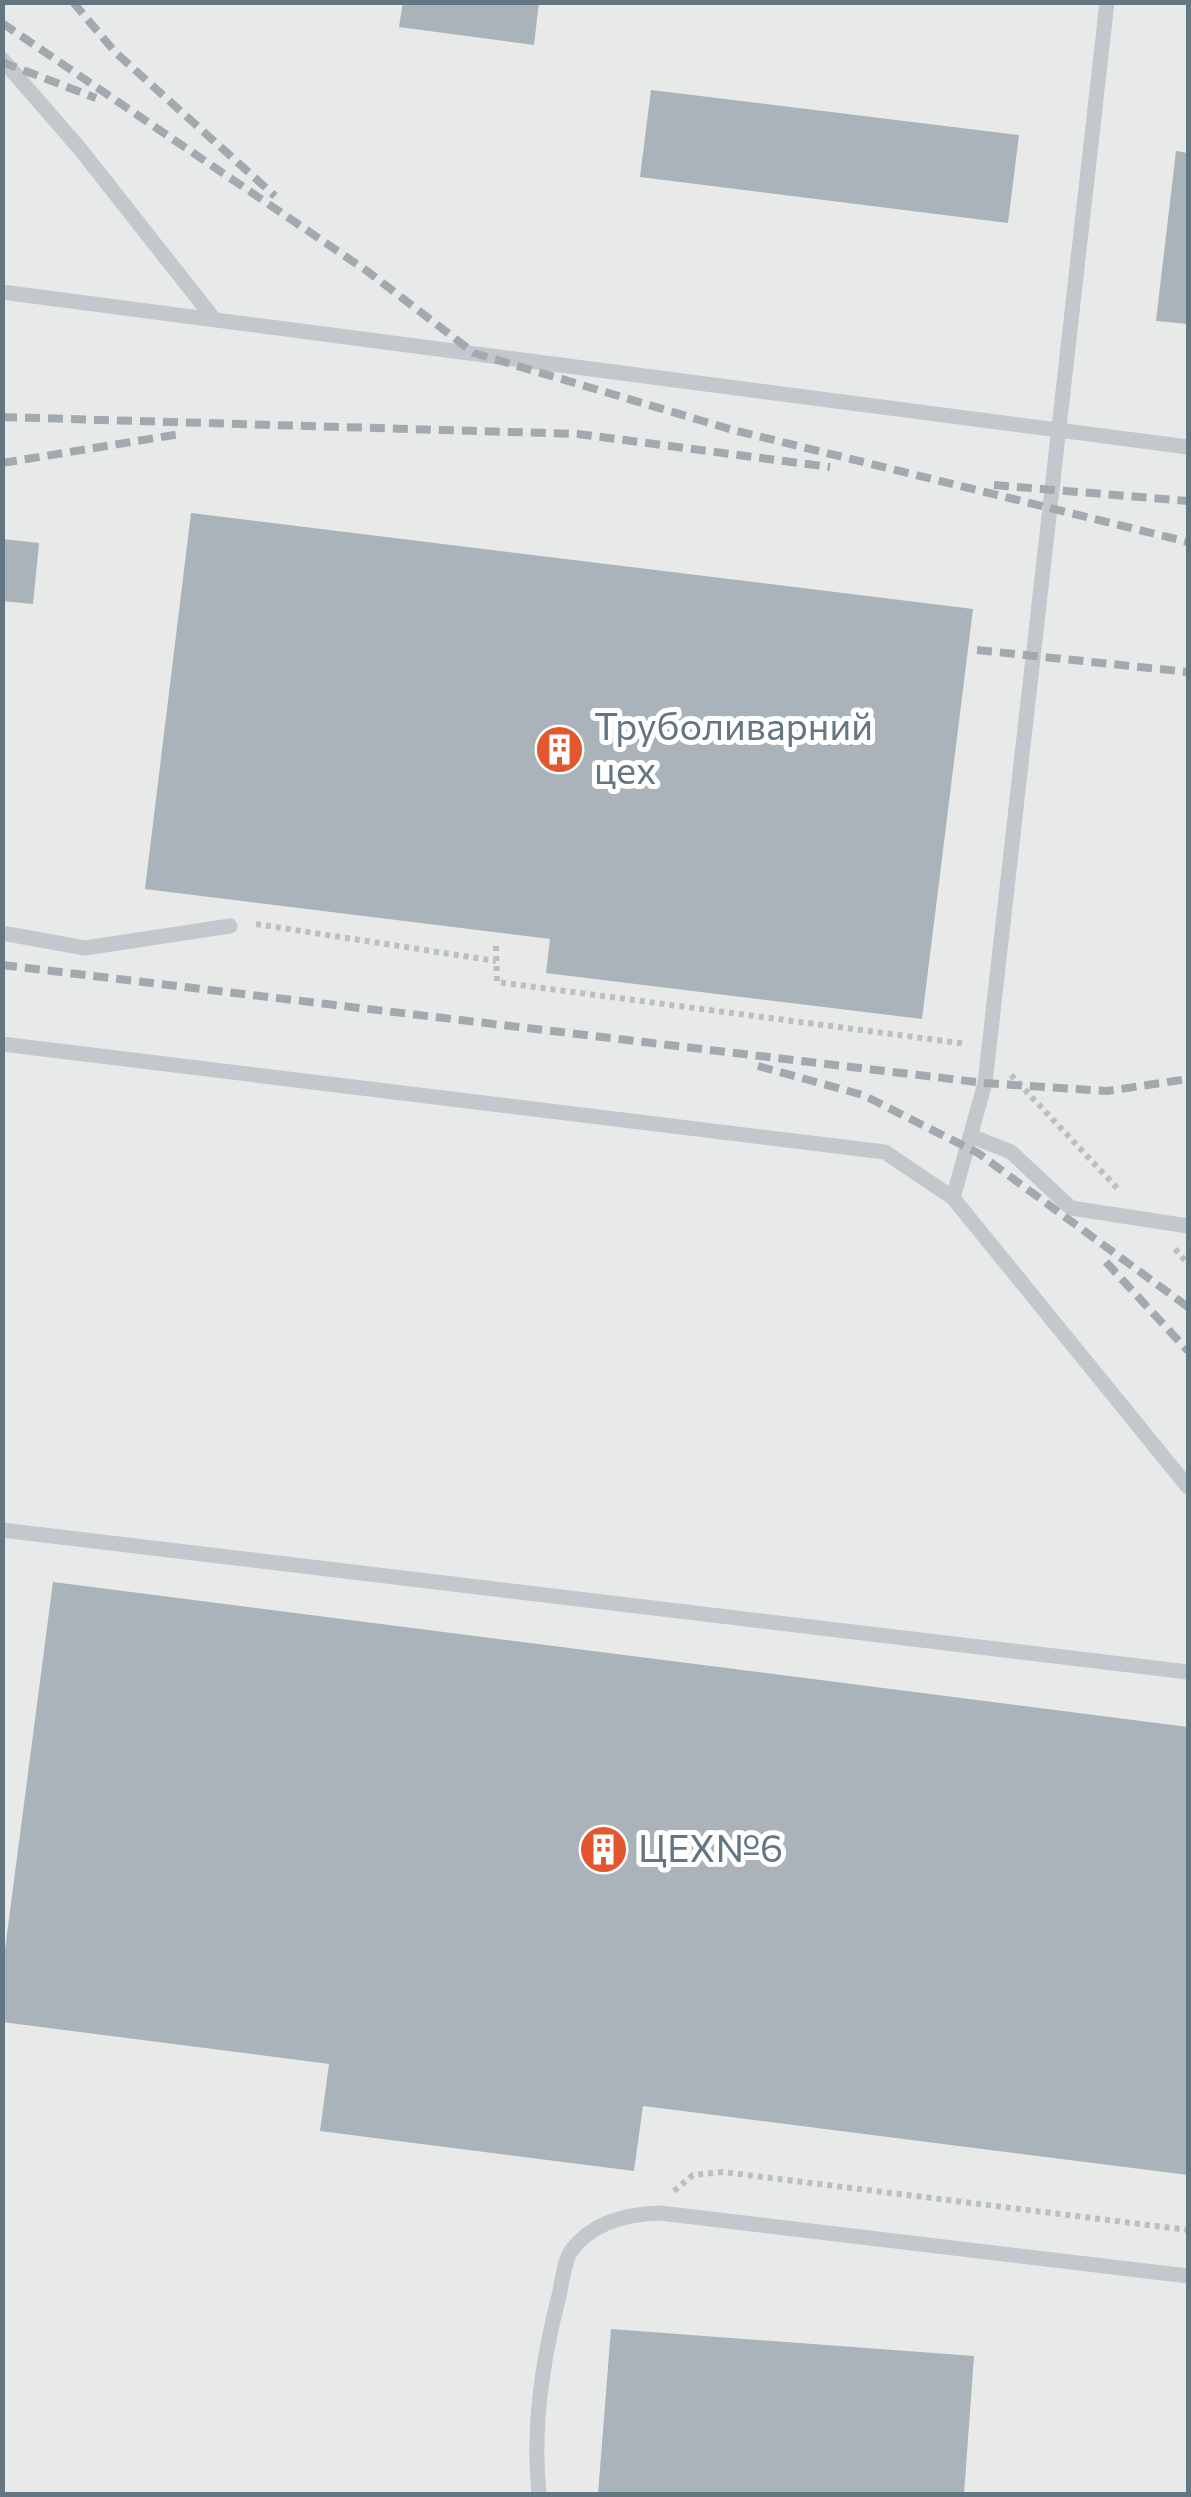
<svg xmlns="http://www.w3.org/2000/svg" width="1191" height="2497" viewBox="0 0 1191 2497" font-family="Commissioner,sans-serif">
	<rect width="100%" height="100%" fill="#fafaf8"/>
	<rect fill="#e8e9e9" x="3" y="3" width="1185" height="2491"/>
	<g fill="#aab3b9">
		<path d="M 403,2 L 539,2 L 534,45 L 399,27 Z"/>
		<path d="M 651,90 L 1019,135 L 1008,223 L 640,177 Z"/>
		<path d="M 1176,151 L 1188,153 L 1188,324 L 1156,321 Z"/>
		<path d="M 191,513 L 973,609 L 922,1019 L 546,973 L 550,939 L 145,889 Z"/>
		<path d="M 2,539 L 39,543 L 33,604 L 2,601 Z"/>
		<path d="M 53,1582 L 1188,1727 L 1188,2175 L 643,2106 L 634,2171 L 320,2131 L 329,2064 L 2,2022 L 2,1972 Z"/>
		<path d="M 611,2329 L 974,2356 L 964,2494 L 598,2494 Z"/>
	</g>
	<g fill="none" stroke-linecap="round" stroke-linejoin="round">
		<g stroke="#bbbfc2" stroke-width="6" stroke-dasharray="5 5" stroke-linecap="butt">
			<path d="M 256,924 L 496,961"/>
			<path d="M 496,946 L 497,982 L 967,1044"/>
			<path d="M 1011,1075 L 1118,1189"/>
			<path d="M 1175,1249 L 1188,1264"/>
			<path d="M 674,2191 L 693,2175 L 723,2172 L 1188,2230"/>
		</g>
		<g stroke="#c3c8cc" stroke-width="15">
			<path d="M 2,59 L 80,149 L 214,319"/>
			<path d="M 2,292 L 1188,447"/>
			<path d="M 2,933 L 85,948 L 230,926"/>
			<path d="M 2,1044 L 885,1152 L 953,1198 L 1188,1487"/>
			<path d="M 971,1136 L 1011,1152 L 1071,1208 L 1188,1226"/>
			<path d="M 953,1198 L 985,1083 L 1107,2"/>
			<path d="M 2,1530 L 1188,1672"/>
			<path d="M 539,2494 C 532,2427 542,2361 559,2296 C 562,2282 564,2262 571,2251 C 592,2222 626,2214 660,2213 L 1188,2276"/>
		</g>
		<g stroke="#a2aab0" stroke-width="8" stroke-dasharray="15 8" stroke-linecap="butt">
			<path d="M 73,2 L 115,52 L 275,196"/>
			<path d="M 2,23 L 367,271 L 474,353 L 733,430 L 1188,542"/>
			<path d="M 2,62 L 96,98"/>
			<path d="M 2,417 L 578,434 L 830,467"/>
			<path d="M 2,463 L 180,434"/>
			<path d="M 994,485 L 1188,501"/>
			<path d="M 977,650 L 1188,672"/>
			<path d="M 2,965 L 985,1083 L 1107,1091 L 1188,1079"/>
			<path d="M 758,1066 L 863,1095 L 978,1153 L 1188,1307"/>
			<path d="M 1106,1262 L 1188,1351"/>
		</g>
	</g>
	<defs>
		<symbol id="building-disc" viewBox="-11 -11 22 22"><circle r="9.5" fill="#e4572e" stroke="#fff"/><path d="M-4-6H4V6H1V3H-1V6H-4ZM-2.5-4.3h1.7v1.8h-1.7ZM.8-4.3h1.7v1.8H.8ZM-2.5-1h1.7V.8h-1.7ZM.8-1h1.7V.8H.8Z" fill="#fff"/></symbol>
	</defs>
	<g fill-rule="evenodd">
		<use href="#building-disc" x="532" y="722" width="55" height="55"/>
		<use href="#building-disc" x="576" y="1822" width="55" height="55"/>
	</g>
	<g text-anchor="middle" stroke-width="10" stroke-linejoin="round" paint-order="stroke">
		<g font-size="38" fill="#657683" stroke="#fff" text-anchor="start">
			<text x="594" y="740">Труболиварний<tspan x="594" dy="44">цех</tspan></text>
			<text x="638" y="1862">ЦЕХ№6</text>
		</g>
	</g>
	<rect width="1191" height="2497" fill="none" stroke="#657683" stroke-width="10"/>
</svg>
